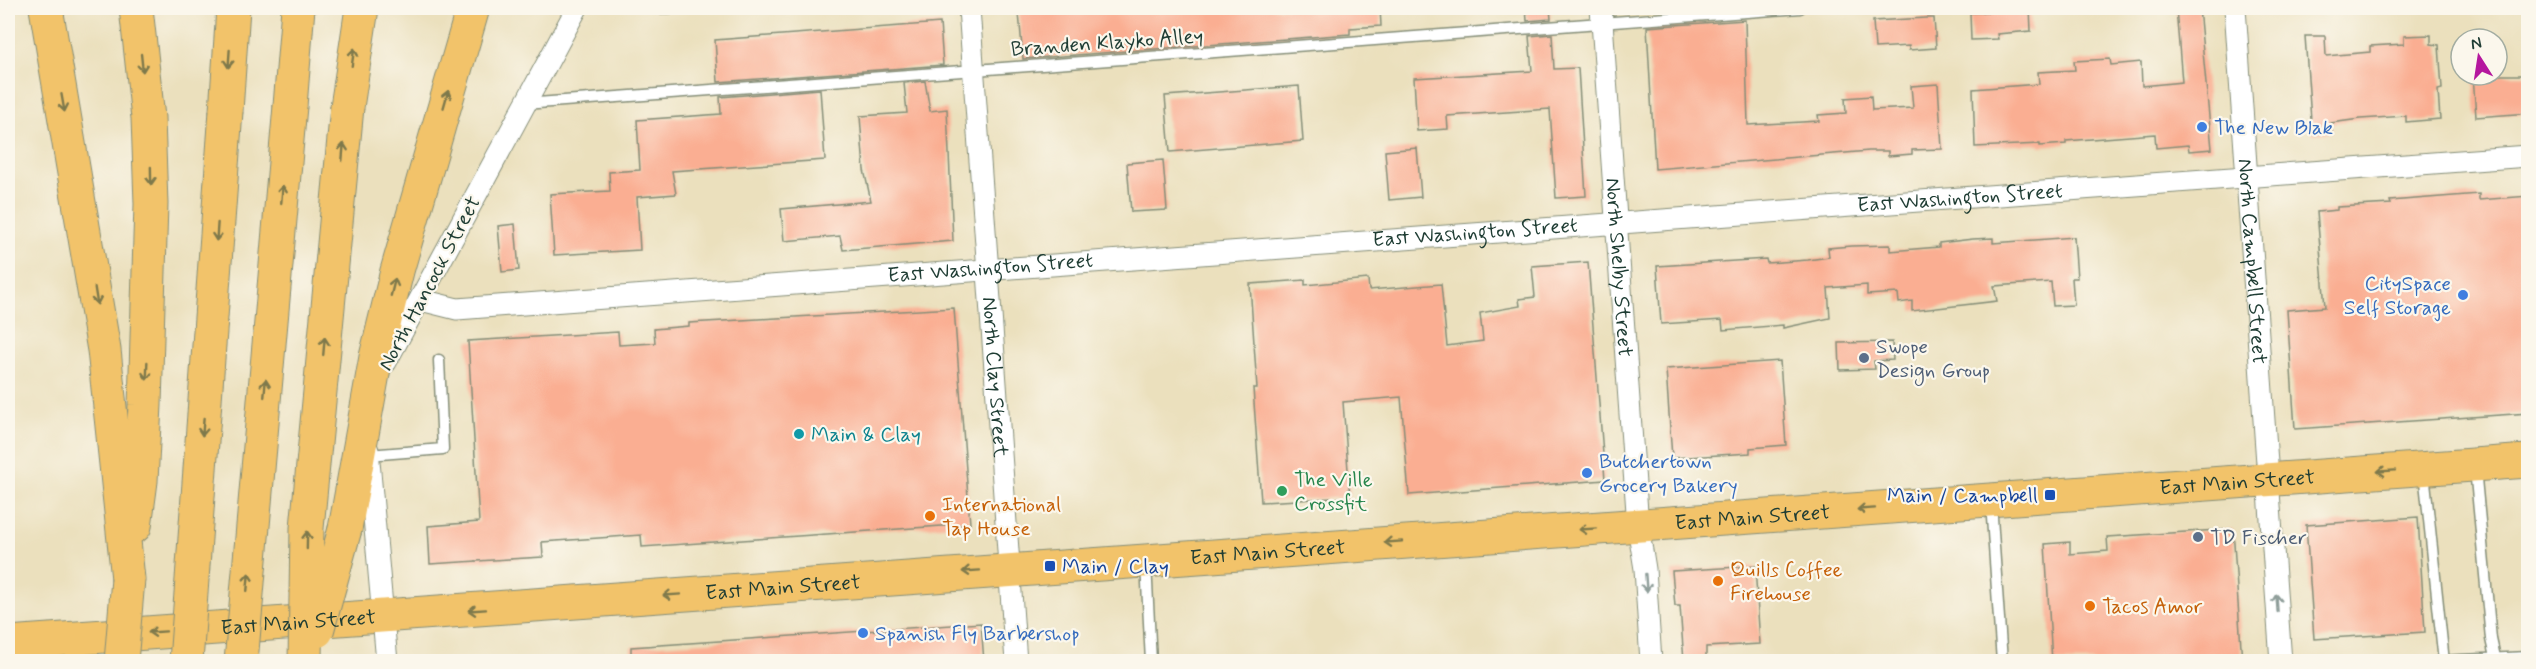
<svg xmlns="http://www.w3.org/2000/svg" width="2536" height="669" viewBox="0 0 2536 669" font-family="Mynerve,sans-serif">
	<rect width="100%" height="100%" fill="#fbf7ec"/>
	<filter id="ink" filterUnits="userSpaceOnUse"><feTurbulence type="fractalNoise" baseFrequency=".0167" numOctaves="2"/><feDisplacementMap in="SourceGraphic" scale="12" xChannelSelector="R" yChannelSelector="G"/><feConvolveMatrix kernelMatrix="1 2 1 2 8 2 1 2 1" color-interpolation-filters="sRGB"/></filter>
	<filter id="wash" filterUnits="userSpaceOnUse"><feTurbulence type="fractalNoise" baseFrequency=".008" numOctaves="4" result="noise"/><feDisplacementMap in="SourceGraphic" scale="24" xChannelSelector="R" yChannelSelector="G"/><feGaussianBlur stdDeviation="1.35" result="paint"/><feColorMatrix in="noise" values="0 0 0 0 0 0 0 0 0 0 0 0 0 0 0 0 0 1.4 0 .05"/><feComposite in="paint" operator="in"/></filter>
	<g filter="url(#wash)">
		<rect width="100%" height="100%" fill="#ebe0bd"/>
		<g id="blocks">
			<g fill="#faae92">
				<path d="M 1093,8 L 1380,8 L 1381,26 L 1350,28 L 1350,34 L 1023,59 L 1019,13 Z"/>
				<path d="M 1526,8 L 1550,8 L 1551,19 L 1527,21 Z"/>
				<path d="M 1998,8 L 2030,8 L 2031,31 L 1997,34 L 1998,39 L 1971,40 L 1970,13 L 1998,12 Z"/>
				<path d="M 2176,8 L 2199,8 L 2212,149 L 2189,151 L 2188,145 L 2156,148 L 2155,134 L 2066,141 L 2066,144 L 2040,146 L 2040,144 L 1975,147 L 1973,89 L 2039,84 L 2038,72 L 2075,70 L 2074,61 L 2110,59 L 2111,65 L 2141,62 L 2142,86 L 2182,82 Z"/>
				<path d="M 1926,18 L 1934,18 L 1936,48 L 1909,50 L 1909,46 L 1875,48 L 1873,21 Z"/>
				<path d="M 1745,20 L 1748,125 L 1819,121 L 1818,115 L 1846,113 L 1845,98 L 1871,96 L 1872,110 L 1913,108 L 1911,86 L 1938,84 L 1942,149 L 1912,150 L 1912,154 L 1888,156 L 1888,151 L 1869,151 L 1655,169 L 1647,27 Z"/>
				<path d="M 940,23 L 943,65 L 718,82 L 715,40 Z"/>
				<path d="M 1552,34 L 1554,69 L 1578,68 L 1586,196 L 1556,198 L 1550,109 L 1447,116 L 1448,129 L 1417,131 L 1414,78 L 1532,71 L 1529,36 Z"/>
				<path d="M 2431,35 L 2431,44 L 2439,45 L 2442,89 L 2438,90 L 2440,119 L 2406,122 L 2406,116 L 2360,119 L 2331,123 L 2332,132 L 2312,134 L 2305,36 L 2325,36 L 2326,56 L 2370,52 L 2370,46 L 2404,44 L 2404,36 Z"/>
				<path d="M 2473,75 L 2529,75 L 2529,113 L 2476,117 Z"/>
				<path d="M 925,81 L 930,111 L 947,109 L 953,241 L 843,250 L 840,236 L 784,241 L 781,209 L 871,201 L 864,170 L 860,116 L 907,113 L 904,83 Z"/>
				<path d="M 1299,86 L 1303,141 L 1170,152 L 1165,96 Z"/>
				<path d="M 820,89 L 825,160 L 672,171 L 676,194 L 637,197 L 640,250 L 554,255 L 550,194 L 610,191 L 609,172 L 640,170 L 637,120 L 721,114 L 720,97 Z"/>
				<path d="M 1417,148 L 1421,197 L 1389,200 L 1385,151 Z"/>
				<path d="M 1163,160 L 1167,210 L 1131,212 L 1127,163 Z"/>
				<path d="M 2479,194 L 2479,200 L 2529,196 L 2529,413 L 2295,429 L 2287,310 L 2325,307 L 2317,212 L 2337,210 L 2337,207 L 2391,204 L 2390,201 Z"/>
				<path d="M 515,224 L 519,270 L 502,272 L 498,226 Z"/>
				<path d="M 2074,237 L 2077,278 L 2072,278 L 2074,305 L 2053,306 L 2051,282 L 1994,286 L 1997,301 L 1912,311 L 1912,301 L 1899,303 L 1898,293 L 1867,295 L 1867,285 L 1828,288 L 1830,318 L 1783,328 L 1783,325 L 1723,330 L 1722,320 L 1661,324 L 1657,266 L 1766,259 L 1767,263 L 1808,260 L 1829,257 L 1828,248 L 1851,246 L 1890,245 L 1890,251 L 1939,247 L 1939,243 L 1973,239 L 1993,238 L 1993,243 Z"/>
				<path d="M 1588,262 L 1605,480 L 1409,495 L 1401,397 L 1343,402 L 1350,497 L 1261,502 L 1253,388 L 1257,388 L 1250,284 L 1305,280 L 1305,285 L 1368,279 L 1369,290 L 1441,284 L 1447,346 L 1483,341 L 1480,313 L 1520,306 L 1519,299 L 1535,297 L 1532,266 Z"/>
				<path d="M 954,308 L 970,524 L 642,547 L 641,535 L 542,542 L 543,557 L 430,564 L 428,526 L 479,522 L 468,341 L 618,332 L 619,345 L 655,343 L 654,329 L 689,326 L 689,323 Z"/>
				<path d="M 1892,342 L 1893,360 L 1874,361 L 1875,369 L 1840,370 L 1839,343 Z"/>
				<path d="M 1780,361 L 1786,445 L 1750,448 L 1750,453 L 1672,458 L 1666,369 Z"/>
				<path d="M 2418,517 L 2425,632 L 2314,639 L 2306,525 Z"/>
				<path d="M 2233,529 L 2242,662 L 2052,662 L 2045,544 L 2070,542 L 2070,554 L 2108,551 L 2107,537 Z"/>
				<path d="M 1755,566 L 1760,644 L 1706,647 L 1706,662 L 1684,662 L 1680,606 L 1675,606 L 1672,571 Z"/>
				<path d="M 981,623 L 984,662 L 631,662 L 631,647 Z"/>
			</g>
		</g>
	</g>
	<g filter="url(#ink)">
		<use href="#blocks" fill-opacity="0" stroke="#858e78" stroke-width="1.5"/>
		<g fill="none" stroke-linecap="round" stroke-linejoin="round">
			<defs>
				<g id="lane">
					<path d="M 654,8 L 670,8"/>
					<path d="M 524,104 L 1800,8"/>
					<path d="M 368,455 L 443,449 L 439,360"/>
					<path d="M 2475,468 L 2491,639 L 2496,662"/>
					<path d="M 2424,472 L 2444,662"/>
					<path d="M 1991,503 L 2002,662"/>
					<path d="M 1146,563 L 1151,662"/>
					<path d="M 2439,661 L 2528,657"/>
				</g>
				<g id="street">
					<path id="s1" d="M 969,8 L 1016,662"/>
					<path id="s2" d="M 1601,8 L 1638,526 L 1645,569 L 1651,662"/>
					<path id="s3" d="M 2235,8 L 2281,662"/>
					<path id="s4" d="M 421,300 L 457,309 C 1147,252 1838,208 2528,156"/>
					<path d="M 386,362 L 577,8"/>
					<path d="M 368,450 L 387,662"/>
				</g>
				<g id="primary">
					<path id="s5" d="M 8,643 L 2528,461"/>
				</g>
				<g id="highway">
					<path d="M 46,8 L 104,350 L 128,579"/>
					<path d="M 290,106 L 298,8"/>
					<path d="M 347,107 L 362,8"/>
					<path d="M 226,111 L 233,8"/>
					<path d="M 135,526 L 141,481 L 145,405 L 151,204 L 148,118 L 136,8"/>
					<path d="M 345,529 L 376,357 L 397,271 L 473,8"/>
				</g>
			</defs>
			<use href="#lane" stroke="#858e78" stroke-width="13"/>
			<use href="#street" stroke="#858e78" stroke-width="23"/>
			<use href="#primary" stroke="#858e78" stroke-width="35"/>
			<use href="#highway" stroke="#858e78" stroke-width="35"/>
			<use href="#lane" stroke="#fff" stroke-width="10"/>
			<use href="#street" stroke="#fff" stroke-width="21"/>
			<use href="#primary" stroke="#f2c36a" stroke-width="33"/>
			<use href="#highway" stroke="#f2c36a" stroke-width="33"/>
			<defs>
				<g id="highway-bridge">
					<path d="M 317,631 L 345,529"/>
					<path d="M 121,662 L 128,579"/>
					<path d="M 186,662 L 226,111"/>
					<path d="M 241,662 L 290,106"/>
					<path d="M 305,662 L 307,528 L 347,107"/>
				</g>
			</defs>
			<use href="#highway-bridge" stroke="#858e78" stroke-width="35" stroke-linecap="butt"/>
			<use href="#highway-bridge" stroke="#f2c36a" stroke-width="33"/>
		</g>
		<defs><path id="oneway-shaft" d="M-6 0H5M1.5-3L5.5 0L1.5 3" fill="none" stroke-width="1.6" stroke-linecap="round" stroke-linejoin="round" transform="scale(1.5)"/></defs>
		<g stroke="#7e794c">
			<use href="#oneway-shaft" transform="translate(353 57) rotate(-82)"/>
			<use href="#oneway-shaft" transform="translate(229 59) rotate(94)"/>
			<use href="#oneway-shaft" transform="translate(142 63) rotate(84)"/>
			<use href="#oneway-shaft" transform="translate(446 99) rotate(-74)"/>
			<use href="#oneway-shaft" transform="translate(63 103) rotate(80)"/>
			<use href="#oneway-shaft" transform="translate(343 152) rotate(-85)"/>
			<use href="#oneway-shaft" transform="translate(151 176) rotate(89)"/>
			<use href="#oneway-shaft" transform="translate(282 194) rotate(-85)"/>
			<use href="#oneway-shaft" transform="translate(217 232) rotate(94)"/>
			<use href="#oneway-shaft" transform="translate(393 287) rotate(-76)"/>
			<use href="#oneway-shaft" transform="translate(96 296) rotate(81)"/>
			<use href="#oneway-shaft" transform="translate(324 346) rotate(-85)"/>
			<use href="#oneway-shaft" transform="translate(147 371) rotate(92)"/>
			<use href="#oneway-shaft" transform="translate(265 388) rotate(-85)"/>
			<use href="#oneway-shaft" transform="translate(203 427) rotate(94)"/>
			<use href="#oneway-shaft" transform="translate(2386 471) rotate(176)"/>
			<use href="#oneway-shaft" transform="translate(1866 509) rotate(176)"/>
			<use href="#oneway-shaft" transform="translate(1588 529) rotate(176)"/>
			<use href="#oneway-shaft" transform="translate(307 540) rotate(-89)"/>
			<use href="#oneway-shaft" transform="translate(1393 542) rotate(176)"/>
			<use href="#oneway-shaft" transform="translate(971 571) rotate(176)"/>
			<use href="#oneway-shaft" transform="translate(248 582) rotate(-85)"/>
			<use href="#oneway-shaft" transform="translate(672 595) rotate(176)"/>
			<use href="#oneway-shaft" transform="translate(477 610) rotate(176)"/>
			<use href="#oneway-shaft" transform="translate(157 632) rotate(176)"/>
		</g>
		<g stroke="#8f9e9a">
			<use href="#oneway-shaft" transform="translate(1646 583) rotate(86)"/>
			<use href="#oneway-shaft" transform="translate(2277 603) rotate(-94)"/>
		</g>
	</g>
	<g fill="#3f7fe0" stroke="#fbf7ec" stroke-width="2">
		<circle cx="2202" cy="127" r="6"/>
		<circle cx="2463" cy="295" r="6"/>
		<circle cx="1587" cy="473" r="6"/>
		<circle cx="863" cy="633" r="6"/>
	</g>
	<g fill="#5c6f8a" stroke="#fbf7ec" stroke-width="2">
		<circle cx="1864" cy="358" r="6"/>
		<circle cx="2198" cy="537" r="6"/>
	</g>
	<circle fill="#0f9aa8" stroke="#fbf7ec" stroke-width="2" cx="799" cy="434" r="6"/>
	<circle fill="#2e9e5b" stroke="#fbf7ec" stroke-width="2" cx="1282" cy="491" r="6"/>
	<g fill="#1a4fb4" stroke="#fbf7ec" stroke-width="2">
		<rect x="2044" y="489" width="12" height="12" rx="3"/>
		<rect x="1044" y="560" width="12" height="12" rx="3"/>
	</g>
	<g fill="#e8710a" stroke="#fbf7ec" stroke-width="2">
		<circle cx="930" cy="516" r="6"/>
		<circle cx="1718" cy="581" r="6"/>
		<circle cx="2090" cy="606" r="6"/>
	</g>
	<g text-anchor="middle" stroke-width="4.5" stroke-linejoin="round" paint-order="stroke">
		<g font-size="21" fill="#1f3d34" stroke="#fbf7ec">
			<text transform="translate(1107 42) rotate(-4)" y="7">Branden Klayko Alley</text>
			<text dy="7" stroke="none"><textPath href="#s4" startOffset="1544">East Washington Street</textPath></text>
			<text dy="7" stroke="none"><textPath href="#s4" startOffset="1058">East Washington Street</textPath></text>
			<text dy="7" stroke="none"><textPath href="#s3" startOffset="254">North Campbell Street</textPath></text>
			<text dy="7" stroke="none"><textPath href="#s4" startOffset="572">East Washington Street</textPath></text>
			<text dy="7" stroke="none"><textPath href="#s2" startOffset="260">North Shelby Street</textPath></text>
			<text transform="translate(429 283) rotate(-62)" y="7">North Hancock Street</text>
			<text dy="7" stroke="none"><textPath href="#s1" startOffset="370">North Clay Street</textPath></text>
			<text dy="7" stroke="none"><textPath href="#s5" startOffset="2235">East Main Street</textPath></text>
			<text dy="7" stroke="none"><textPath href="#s5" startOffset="1749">East Main Street</textPath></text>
			<text dy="7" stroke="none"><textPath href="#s5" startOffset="1263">East Main Street</textPath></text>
			<text dy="7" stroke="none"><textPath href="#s5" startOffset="777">East Main Street</textPath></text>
			<text dy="7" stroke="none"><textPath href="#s5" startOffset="291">East Main Street</textPath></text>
		</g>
		<g font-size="21" fill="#366cbe" stroke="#fbf7ec" text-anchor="start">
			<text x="2214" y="134">The New Blak</text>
			<text x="2451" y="290" text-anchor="end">CitySpace<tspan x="2451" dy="24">Self Storage</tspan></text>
			<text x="1599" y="468">Butchertown<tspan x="1599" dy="24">Grocery Bakery</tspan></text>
			<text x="875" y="640">Spanish Fly Barbershop</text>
		</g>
		<g font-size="21" fill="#4e5e75" stroke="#fbf7ec" text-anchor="start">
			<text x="1876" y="353">Swope<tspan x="1876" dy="24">Design Group</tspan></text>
			<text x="2210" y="544">TD Fischer</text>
		</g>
		<g font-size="21" fill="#0d838f" stroke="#fbf7ec" text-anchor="start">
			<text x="811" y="441">Main &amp; Clay</text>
		</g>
		<g font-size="21" fill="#27864d" stroke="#fbf7ec" text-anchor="start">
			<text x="1294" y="486">The Ville<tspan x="1294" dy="24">Crossfit</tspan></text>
		</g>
		<g font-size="21" fill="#164399" stroke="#fbf7ec" text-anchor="end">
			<text x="2038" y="502">Main / Campbell</text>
			<text x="1062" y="573" text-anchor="start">Main / Clay</text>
		</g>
		<g font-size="21" fill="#c56008" stroke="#fbf7ec" text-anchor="start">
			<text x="942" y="511">International<tspan x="942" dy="24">Tap House</tspan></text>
			<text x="1730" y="576">Quills Coffee<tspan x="1730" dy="24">Firehouse</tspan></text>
			<text x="2102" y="613">Tacos Amor</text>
		</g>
	</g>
	<rect width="2536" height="669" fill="none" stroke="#fbf7ec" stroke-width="30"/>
	<g transform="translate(2479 57) rotate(348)"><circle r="28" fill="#fbf7ec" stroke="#a3ada2" stroke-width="1.5"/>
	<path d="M0-4.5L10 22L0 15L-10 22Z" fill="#b5179e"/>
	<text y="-9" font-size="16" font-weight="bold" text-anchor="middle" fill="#1f3d34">N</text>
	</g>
</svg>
